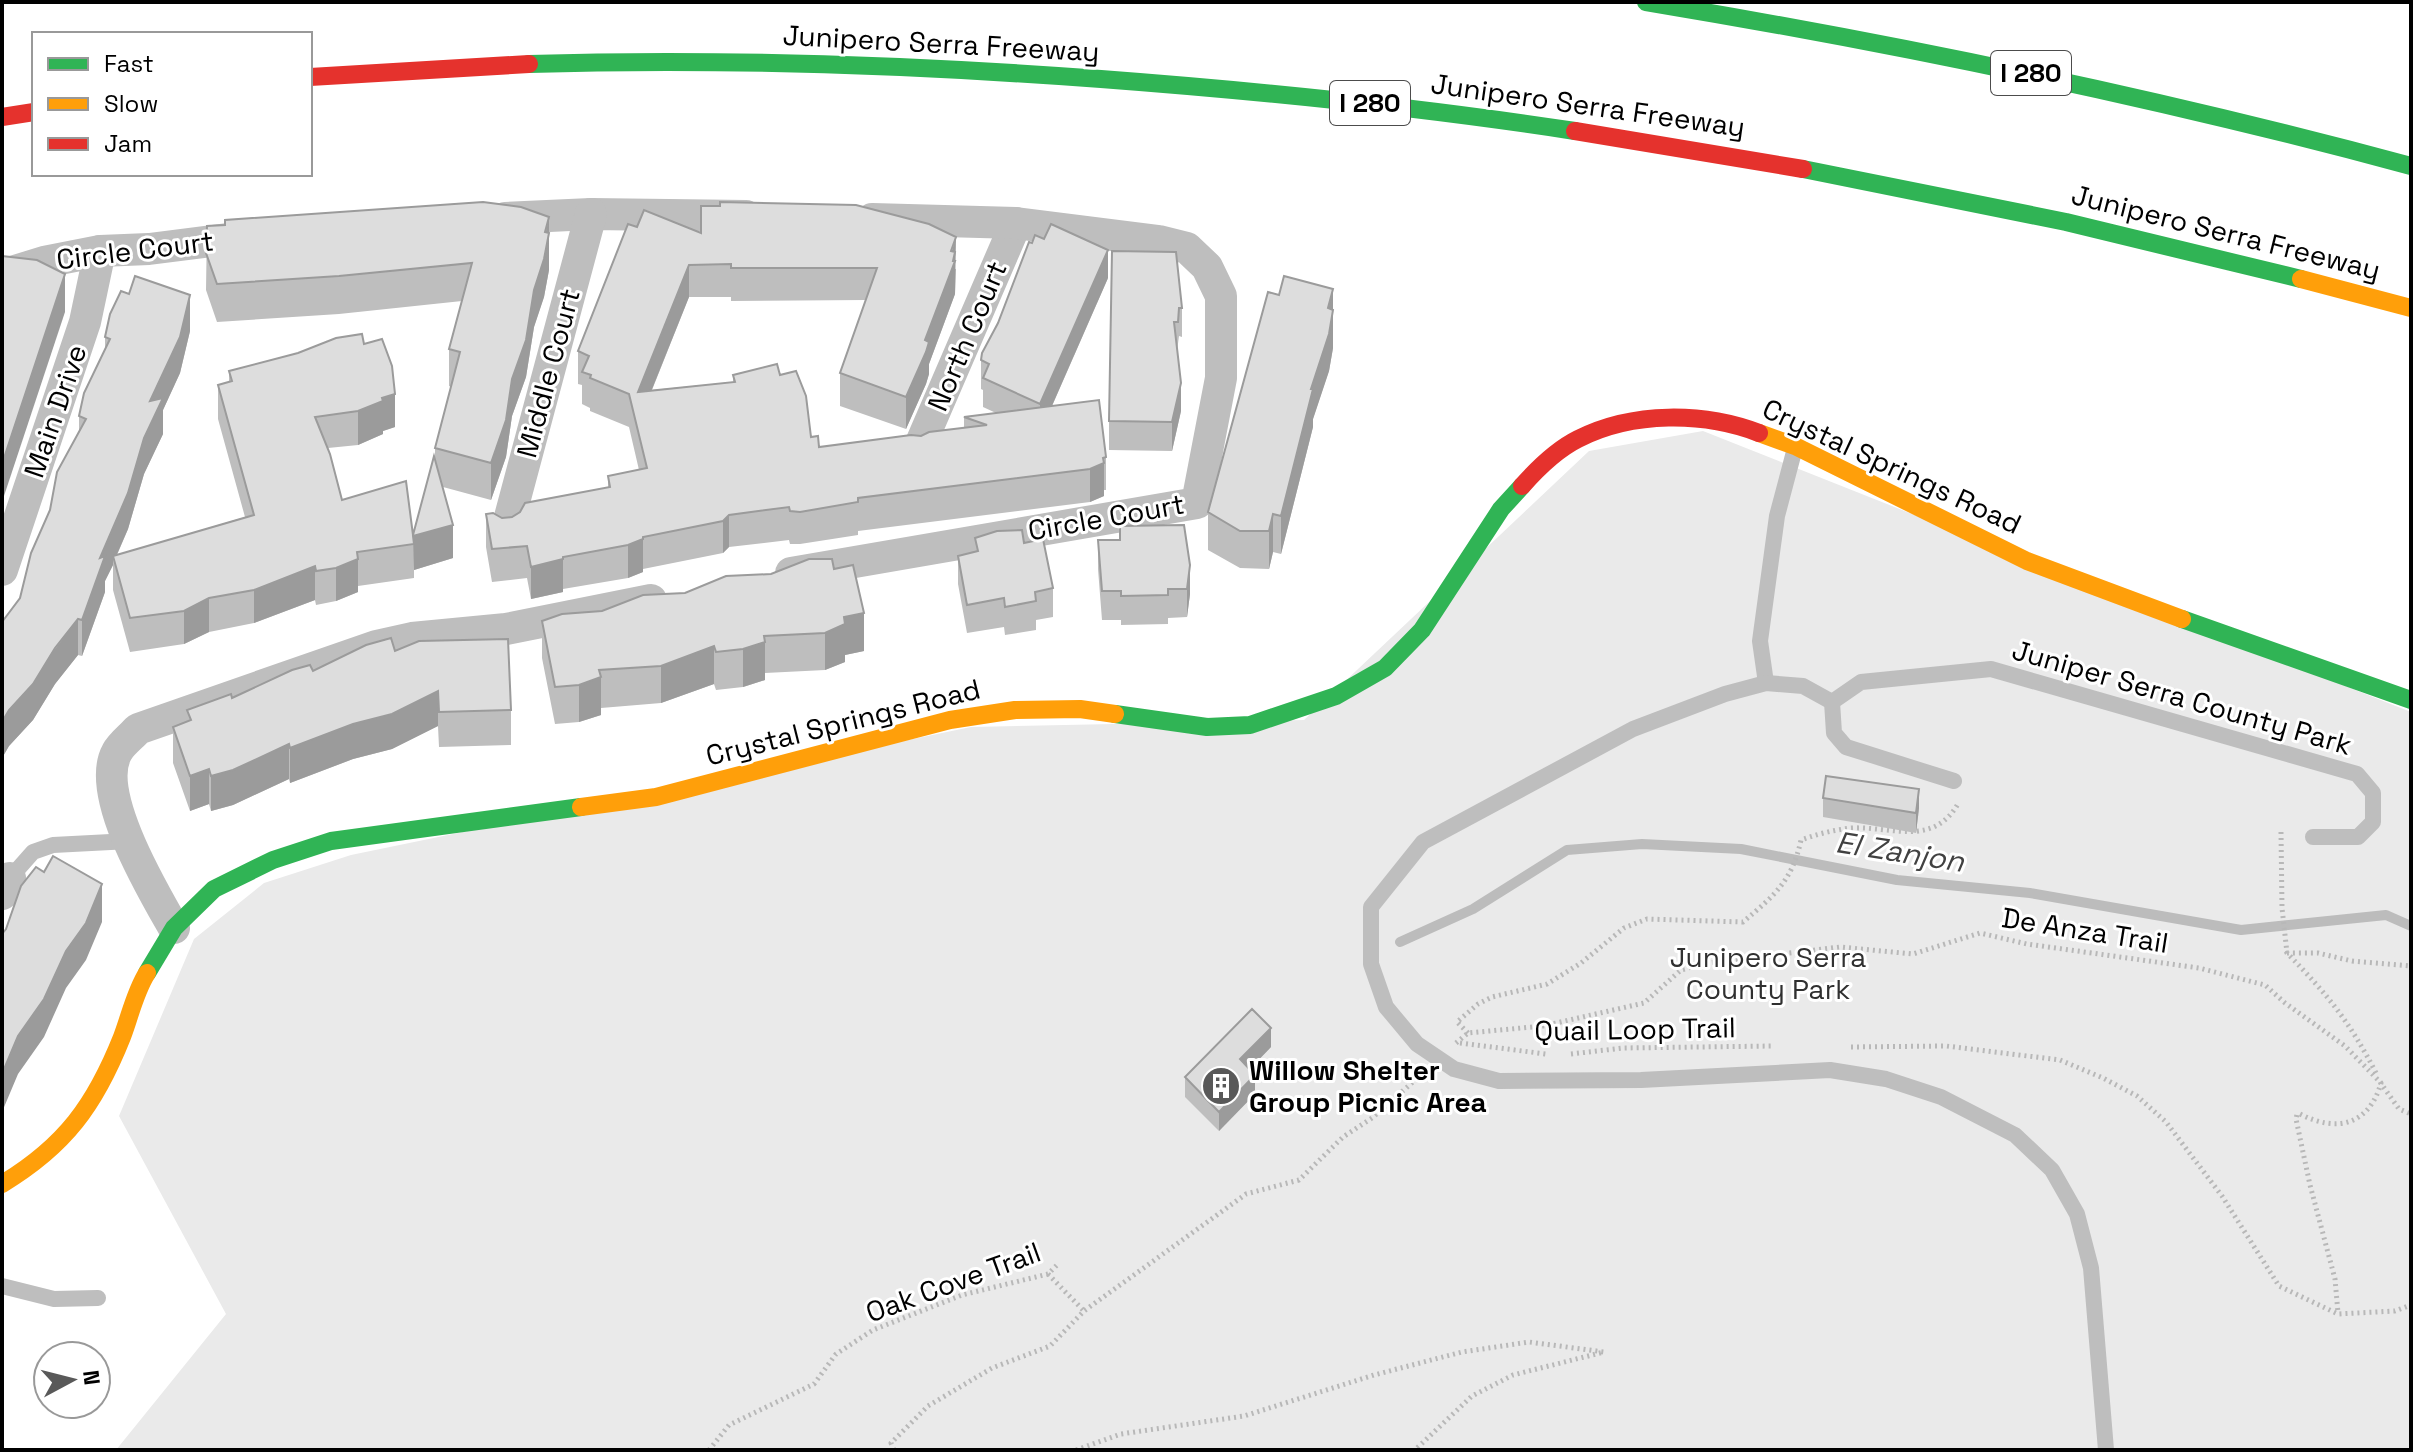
<svg xmlns="http://www.w3.org/2000/svg" width="2413" height="1452" viewBox="0 0 2413 1452" font-family="'Space Grotesk',sans-serif">
	<rect width="100%" height="100%" fill="#fff"/>
	<path fill="#eaeaea" d="M 1703,431 L 2411,712 L 2411,1450 L 116,1450 L 226,1314 L 119,1116 L 194,939 L 264,883 L 351,855 L 971,727 L 1304,720 L 1589,451 Z"/>
	<g fill="none" stroke-linecap="round" stroke-linejoin="round">
		<path stroke="#bcbcbc" stroke-width="10" d="M 1400,942 L 1473,909 L 1567,850 L 1642,844 L 1741,849 L 1897,880 L 2030,893 L 2241,930 L 2386,915 L 2411,926"/>
		<g stroke="#b8b8b8" stroke-width="5" stroke-dasharray="2 4" stroke-linecap="butt">
			<path d="M 2281,832 L 2282,908 L 2287,953"/>
			<path d="M 1468,1033 L 1457,1022 L 1478,1004 L 1492,997 L 1547,984 L 1581,963 L 1624,928 L 1647,919 L 1743,922 C 1775,895 1792,881 1801,840 C 1817,834 1834,830 1851,828 C 1892,826 1934,848 1959,802"/>
			<path d="M 1456,1043 L 1468,1033 L 1543,1026 L 1644,1003 L 1681,970 L 1707,963 L 1840,947 L 1913,954 L 1980,933 L 2027,944 L 2199,968 L 2265,985 L 2285,1003 L 2345,1046 L 2381,1083 C 2369,1125 2337,1133 2300,1114 L 2297,1114 L 2296,1119 L 2310,1185 L 2335,1279 L 2338,1313"/>
			<path d="M 1460,1043 L 1546,1054"/>
			<path d="M 1851,1047 L 1946,1046 L 2060,1060 L 2103,1078 L 2137,1096 L 2166,1122 L 2222,1196 L 2279,1286 L 2338,1314 L 2395,1311 L 2411,1305"/>
			<path d="M 1571,1054 L 1623,1048 L 1773,1046"/>
			<path d="M 2376,1073 C 2350,1022 2327,994 2287,953 L 2318,953 L 2352,961 L 2411,966"/>
			<path d="M 2380,1082 L 2399,1109 L 2411,1114"/>
			<path d="M 1048,1274 L 1084,1311"/>
			<path d="M 709,1450 L 729,1425 L 814,1384 L 836,1354 L 873,1330 L 962,1295 L 1048,1274 L 1059,1263"/>
			<path d="M 894,1450 L 891,1443 L 928,1406 L 992,1368 L 1050,1346 L 1084,1311 L 1246,1194 L 1299,1180 L 1343,1137 L 1372,1118 L 1422,1074"/>
			<path d="M 1076,1450 L 1121,1434 L 1244,1416 L 1374,1375 L 1462,1352 L 1529,1342 L 1604,1352 L 1513,1375 L 1472,1396 L 1415,1450"/>
		</g>
		<g stroke="#bebebe" stroke-width="16">
			<path d="M 1766,683 L 1760,641 L 1777,516 L 1795,448"/>
			<path d="M 1832,702 L 1803,686 L 1766,683 L 1725,694 L 1633,729 L 1423,842 L 1371,907 L 1371,964 L 1386,1007 L 1417,1044 L 1454,1069 L 1499,1081 L 1641,1080 L 1830,1070 L 1886,1079 L 1941,1097 L 2015,1135 L 2052,1170 L 2077,1214 L 2091,1268 L 2106,1450"/>
			<path d="M 1954,781 L 1846,747 L 1834,733 L 1832,702 L 1861,682 L 1991,669 L 2357,774 L 2373,793 L 2373,822 L 2358,837 L 2313,837"/>
			<path d="M 10,878 L 33,852 L 53,845 L 130,841"/>
			<path d="M 2,1286 L 54,1299 L 98,1298"/>
		</g>
		<g stroke="#bebebe" stroke-width="32">
			<path d="M 505,218 L 591,214 L 746,216"/>
			<path d="M 2,275 L 44,262 L 100,251 L 149,249 L 251,236"/>
			<path d="M 918,450 L 1016,223"/>
			<path d="M 506,532 L 591,214"/>
			<path d="M 2,570 L 85,322 L 100,251"/>
			<path d="M 791,573 L 1197,503 L 1221,378 L 1221,296 L 1207,267 L 1187,248 L 1159,241 L 1016,223 L 872,219"/>
			<path d="M 2,894 L 10,878"/>
			<path d="M 174,928 C 153,891 94,793 117,752 C 121,744 132,736 138,729 L 376,646 L 412,638 L 506,629 L 651,600"/>
		</g>
		<g stroke="#30b455" stroke-width="18">
			<path d="M 1646,2 C 1904,45 2159,98 2411,166"/>
			<path d="M 529,64 C 720,58 911,65 1101,79 C 1260,91 1418,107 1575,131"/>
			<path d="M 1803,169 L 2066,222 L 2301,279"/>
			<path d="M 2182,619 L 2411,700"/>
			<path d="M 1115,714 L 1207,727 L 1250,725 L 1336,696 L 1385,668 L 1422,630 L 1501,509 L 1522,486"/>
			<path d="M 147,973 L 174,928 L 214,889 L 273,860 L 331,841 L 581,807"/>
		</g>
		<g stroke="#ff9f0a" stroke-width="18">
			<path d="M 2301,279 L 2411,308"/>
			<path d="M 1759,433 L 1795,446 L 2027,561 L 2182,619"/>
			<path d="M 581,807 L 656,797 L 950,720 L 1015,710 L 1080,709 L 1115,714"/>
			<path d="M 2,1184 C 65,1146 95,1105 122,1037 C 130,1016 135,992 147,973"/>
		</g>
		<g stroke="#e5322d" stroke-width="18">
			<path d="M 310,77 L 529,64"/>
			<path d="M 2,117 L 34,112"/>
			<path d="M 1575,131 L 1803,169"/>
			<path d="M 1522,486 C 1537,469 1558,449 1578,439 C 1633,411 1704,412 1759,433"/>
		</g>
	</g>
	<g fill="#bebebe">
		<path d="M 549,217 L 549,270 L 544,297 L 534,327 L 526,377 L 512,416 L 506,457 L 491,500 L 443,487 L 453,558 L 414,570 L 414,578 L 358,586 L 358,592 L 336,601 L 316,605 L 315,600 L 254,623 L 209,632 L 184,644 L 130,652 L 113,590 L 113,565 L 105,581 L 105,592 L 82,656 L 78,655 L 55,684 L 33,720 L 9,746 L 2,758 L 2,622 L 20,598 L 79,432 L 79,416 L 105,350 L 105,337 L 190,331 L 180,373 L 163,410 L 163,434 L 144,474 L 128,529 L 117,555 L 245,517 L 218,419 L 218,385 L 229,382 L 229,371 L 364,344 L 395,427 L 383,431 L 383,434 L 358,445 L 328,448 L 342,500 L 413,535 L 435,459 L 435,448 L 451,387 L 449,386 L 449,349 L 462,301 L 339,314 L 217,322 L 206,290 L 207,226 Z"/>
		<path d="M 637,227 L 701,233 L 956,269 L 955,294 L 929,364 L 929,374 L 926,384 L 906,429 L 840,406 L 840,373 L 866,300 L 731,301 L 731,297 L 689,297 L 652,390 L 733,382 L 733,375 L 780,375 L 811,437 L 819,447 L 921,436 L 964,428 L 964,417 L 996,413 L 983,407 L 983,390 L 981,389 L 981,360 L 1108,278 L 1052,406 L 1106,457 L 1106,490 L 1104,490 L 1104,496 L 1090,502 L 858,531 L 858,535 L 800,544 L 790,544 L 789,540 L 729,547 L 723,553 L 643,569 L 643,572 L 628,578 L 563,589 L 563,592 L 531,599 L 527,578 L 492,582 L 486,547 L 486,514 L 502,518 L 512,517 L 608,487 L 608,476 L 639,470 L 629,427 L 590,411 L 590,408 L 582,404 L 582,385 L 578,384 L 578,351 Z"/>
		<path d="M 1176,252 L 1182,308 L 1182,337 L 1179,336 L 1177,351 L 1181,411 L 1172,451 L 1109,450 L 1109,421 Z"/>
		<path d="M 1333,289 L 1333,348 L 1329,371 L 1313,419 L 1313,427 L 1281,554 L 1273,552 L 1269,569 L 1240,568 L 1208,550 L 1208,512 L 1279,295 Z"/>
		<path d="M 1184,525 L 1190,594 L 1187,617 L 1168,618 L 1168,624 L 1121,625 L 1121,620 L 1102,620 L 1098,569 L 1098,540 L 1120,540 Z"/>
		<path d="M 975,538 L 1024,543 L 1053,588 L 1053,617 L 1036,620 L 1036,630 L 1005,635 L 1004,627 L 967,633 L 958,584 L 958,556 L 975,552 Z"/>
		<path d="M 834,569 L 864,651 L 845,655 L 845,662 L 825,670 L 765,673 L 765,680 L 743,687 L 716,690 L 714,684 L 661,703 L 601,708 L 601,715 L 579,722 L 555,724 L 542,658 L 542,621 L 602,611 L 685,593 Z"/>
		<path d="M 395,651 L 511,710 L 511,745 L 439,747 L 438,726 L 392,749 L 353,759 L 290,783 L 289,779 L 233,805 L 211,811 L 209,804 L 190,811 L 173,763 L 173,727 L 187,722 L 187,710 L 232,698 L 313,671 Z"/>
		<path d="M 1823,798 L 1919,808 L 1916,833 L 1823,817 Z"/>
		<path d="M 1271,1047 L 1250,1069 L 1255,1094 L 1219,1131 L 1185,1097 L 1185,1077 Z"/>
	</g>
	<g fill="#9b9b9b">
		<path d="M 549,217 L 549,270 L 544,297 L 534,327 L 526,377 L 512,416 L 506,457 L 491,500 L 491,463 L 534,290 Z"/>
		<path d="M 956,237 L 955,294 L 929,364 L 929,374 L 926,384 L 906,429 L 906,397 L 925,340 Z"/>
		<path d="M 1108,250 L 1108,278 L 1040,433 L 1040,404 Z"/>
		<path d="M 689,265 L 689,297 L 638,424 L 638,392 Z"/>
		<path d="M 65,274 L 65,312 L 2,502 L 2,464 Z"/>
		<path d="M 1333,289 L 1333,348 L 1329,371 L 1313,419 L 1313,427 L 1281,554 L 1281,516 Z"/>
		<path d="M 190,295 L 190,331 L 180,373 L 163,410 L 163,434 L 144,474 L 128,529 L 114,561 L 113,556 L 113,565 L 105,581 L 105,592 L 82,656 L 82,620 L 100,558 L 150,401 Z"/>
		<path d="M 1181,383 L 1181,411 L 1172,451 L 1172,422 Z"/>
		<path d="M 395,394 L 395,427 L 383,431 L 383,434 L 358,445 L 358,411 L 382,398 Z"/>
		<path d="M 1104,463 L 1104,496 L 1090,502 L 1090,469 Z"/>
		<path d="M 1273,514 L 1273,552 L 1269,569 L 1269,531 Z"/>
		<path d="M 729,515 L 729,547 L 723,553 L 723,521 Z"/>
		<path d="M 453,525 L 453,558 L 414,570 L 413,536 Z"/>
		<path d="M 643,539 L 643,572 L 628,578 L 628,545 Z"/>
		<path d="M 358,559 L 358,592 L 336,601 L 336,568 Z"/>
		<path d="M 563,559 L 563,592 L 531,599 L 531,567 Z"/>
		<path d="M 1190,565 L 1190,594 L 1187,617 L 1187,589 Z"/>
		<path d="M 315,566 L 315,600 L 254,623 L 254,590 Z"/>
		<path d="M 209,598 L 209,632 L 184,644 L 184,611 Z"/>
		<path d="M 864,613 L 864,651 L 845,655 L 845,662 L 825,670 L 825,633 L 844,617 Z"/>
		<path d="M 78,619 L 78,655 L 55,684 L 33,720 L 9,746 L 2,758 L 2,722 L 9,710 Z"/>
		<path d="M 765,642 L 765,680 L 743,687 L 743,649 Z"/>
		<path d="M 714,646 L 714,684 L 661,703 L 661,666 Z"/>
		<path d="M 601,677 L 601,715 L 579,722 L 579,685 Z"/>
		<path d="M 438,691 L 438,726 L 392,749 L 353,759 L 290,783 L 290,748 Z"/>
		<path d="M 289,744 L 289,779 L 233,805 L 211,811 L 211,776 Z"/>
		<path d="M 209,769 L 209,804 L 190,811 L 190,776 Z"/>
		<path d="M 1919,789 L 1919,808 L 1916,833 L 1916,813 Z"/>
		<path d="M 102,884 L 102,922 L 86,960 L 66,988 L 44,1037 L 18,1074 L 2,1112 L 2,1074 L 18,1036 Z"/>
		<path d="M 1271,1028 L 1271,1047 L 1240,1079 L 1240,1059 Z"/>
		<path d="M 1255,1075 L 1255,1094 L 1219,1131 L 1219,1112 Z"/>
	</g>
	<g fill="#ddd" stroke="#9b9b9b" stroke-width="2">
		<path d="M 483,202 L 521,207 L 549,217 L 545,232 L 549,233 L 544,259 L 534,290 L 526,340 L 512,379 L 506,420 L 491,463 L 435,448 L 460,352 L 449,349 L 472,263 L 339,276 L 217,284 L 206,253 L 207,226 L 225,225 L 225,220 Z"/>
		<path d="M 720,202 L 856,205 L 929,224 L 956,237 L 951,251 L 955,252 L 953,261 L 955,261 L 925,340 L 929,342 L 926,352 L 906,397 L 840,373 L 877,268 L 731,268 L 731,264 L 689,265 L 638,392 L 735,382 L 733,375 L 777,364 L 780,375 L 796,371 L 806,396 L 811,437 L 818,436 L 819,447 L 911,435 L 921,436 L 929,432 L 987,425 L 964,417 L 1099,400 L 1106,457 L 1103,458 L 1104,463 L 1090,469 L 858,498 L 858,502 L 800,512 L 790,511 L 789,507 L 729,515 L 723,521 L 643,537 L 643,539 L 628,545 L 563,557 L 563,559 L 531,567 L 527,546 L 492,549 L 486,514 L 493,513 L 502,518 L 512,517 L 520,512 L 525,503 L 610,487 L 608,476 L 647,468 L 629,394 L 590,378 L 591,375 L 582,372 L 589,356 L 578,351 L 628,224 L 637,227 L 644,210 L 701,233 L 701,206 L 720,206 Z"/>
		<path d="M 1051,224 L 1108,250 L 1040,404 L 983,378 L 989,364 L 981,360 L 982,353 L 998,323 L 1029,242 L 1032,243 L 1035,235 L 1044,239 Z"/>
		<path d="M 1112,251 L 1176,252 L 1182,308 L 1179,308 L 1178,322 L 1174,322 L 1181,383 L 1172,422 L 1109,421 Z"/>
		<path d="M 2,256 L 37,260 L 65,274 L 2,464 Z"/>
		<path d="M 135,276 L 190,295 L 180,337 L 150,401 L 163,398 L 144,438 L 128,493 L 100,558 L 105,556 L 82,620 L 78,619 L 55,648 L 33,684 L 9,710 L 2,722 L 2,622 L 20,598 L 31,553 L 50,510 L 57,472 L 86,419 L 79,416 L 84,393 L 110,339 L 105,337 L 110,314 L 121,291 L 129,294 Z"/>
		<path d="M 1284,276 L 1333,289 L 1328,308 L 1333,310 L 1329,334 L 1311,389 L 1313,389 L 1281,516 L 1273,514 L 1269,531 L 1240,531 L 1208,512 L 1268,292 L 1279,295 Z"/>
		<path d="M 362,334 L 364,344 L 382,339 L 392,366 L 395,394 L 382,398 L 383,401 L 358,411 L 315,417 L 330,454 L 342,500 L 406,481 L 413,535 L 434,456 L 453,525 L 413,536 L 414,544 L 357,552 L 358,559 L 336,568 L 316,571 L 315,566 L 254,590 L 209,598 L 184,611 L 130,618 L 113,556 L 254,515 L 218,385 L 232,381 L 229,371 L 298,353 L 336,338 Z"/>
		<path d="M 1184,525 L 1190,565 L 1187,589 L 1168,589 L 1168,595 L 1121,596 L 1121,591 L 1102,591 L 1098,540 L 1120,540 L 1120,526 Z"/>
		<path d="M 1022,530 L 1024,543 L 1043,539 L 1053,588 L 1035,592 L 1036,601 L 1005,607 L 1004,598 L 967,605 L 958,556 L 978,551 L 975,538 L 997,531 Z"/>
		<path d="M 809,559 L 832,559 L 834,569 L 853,565 L 864,613 L 844,617 L 845,624 L 825,633 L 764,636 L 765,642 L 743,649 L 716,652 L 714,646 L 661,666 L 599,670 L 601,677 L 579,685 L 555,687 L 542,621 L 562,614 L 602,611 L 643,595 L 685,593 L 726,576 L 771,574 Z"/>
		<path d="M 391,638 L 395,651 L 419,641 L 508,639 L 511,710 L 439,712 L 438,691 L 392,714 L 353,724 L 290,748 L 289,744 L 233,770 L 211,776 L 209,769 L 190,776 L 173,727 L 191,720 L 187,710 L 231,694 L 232,698 L 292,670 L 310,665 L 313,671 L 366,645 Z"/>
		<path d="M 1826,776 L 1919,789 L 1916,813 L 1823,798 Z"/>
		<path d="M 53,856 L 102,884 L 86,923 L 66,951 L 44,999 L 18,1036 L 2,1074 L 2,934 L 6,929 L 21,886 L 36,867 L 44,872 Z"/>
		<path d="M 1252,1009 L 1271,1028 L 1240,1059 L 1255,1075 L 1219,1112 L 1185,1077 Z"/>
	</g>
	<defs>
		<symbol id="building-disc" viewBox="-11 -11 22 22"><circle r="9.5" fill="#595959" stroke="#fff"/><path d="M-4-6H4V6H1V3H-1V6H-4ZM-2.5-4.3h1.7v1.8h-1.7ZM.8-4.3h1.7v1.8H.8ZM-2.5-1h1.7V.8h-1.7ZM.8-1h1.7V.8H.8Z" fill="#fff"/></symbol>
	</defs>
	<g fill-rule="evenodd">
		<use href="#building-disc" x="1199" y="1064" width="44" height="44"/>
	</g>
	<g text-anchor="middle" stroke-width="6" stroke-linejoin="round" paint-order="stroke">
		<g fill="#fff" stroke="#4c4c4c" stroke-width="2">
			<rect x="1991" y="51" width="80" height="44" rx="6"/>
			<rect x="1330" y="81" width="80" height="44" rx="6"/>
		</g>
		<g font-size="26" font-weight="bold" fill="#000">
			<text x="2031" y="82">I 280</text>
			<text x="1370" y="112">I 280</text>
		</g>
		<g font-size="28" fill="#000" stroke="#fff">
			<text transform="translate(941 43) rotate(3)" y="10">Junipero Serra Freeway</text>
			<text transform="translate(1588 105) rotate(8)" y="10">Junipero Serra Freeway</text>
			<text transform="translate(2226 232) rotate(14)" y="10">Junipero Serra Freeway</text>
			<text transform="translate(135 250) rotate(-7)" y="10">Circle Court</text>
			<text transform="translate(967 336) rotate(-67)" y="10">North Court</text>
			<text transform="translate(548 373) rotate(-75)" y="10">Middle Court</text>
			<text transform="translate(55 411) rotate(-71)" y="10">Main Drive</text>
			<text transform="translate(1892 466) rotate(25)" y="10">Crystal Springs Road</text>
			<text transform="translate(1106 517) rotate(-10)" y="10">Circle Court</text>
			<text transform="translate(2182 697) rotate(16)" y="10">Juniper Serra County Park</text>
			<text transform="translate(843 722) rotate(-14)" y="10">Crystal Springs Road</text>
			<text transform="translate(2085 930) rotate(9)" y="10">De Anza Trail</text>
			<text transform="translate(1635 1029) rotate(-1)" y="10">Quail Loop Trail</text>
			<text transform="translate(953 1282) rotate(-20)" y="10">Oak Cove Trail</text>
		</g>
		<g font-size="28" fill="#303030" stroke="#fff">
			<text x="1768" y="967">Junipero Serra<tspan x="1768" dy="32">County Park</tspan></text>
		</g>
		<g font-size="28" font-weight="bold" fill="#000" stroke="#fff" text-anchor="start">
			<text x="1249" y="1080">Willow Shelter<tspan x="1249" dy="32">Group Picnic Area</tspan></text>
		</g>
		<g font-size="30" font-style="italic" fill="#414141" stroke="#fff">
			<text transform="translate(1900 852) rotate(9)" y="10">El Zanjon</text>
		</g>
	</g>
	<rect width="2413" height="1452" fill="none" stroke="#000000" stroke-width="8"/>
	<rect x="32" y="32" width="280" height="144" fill="#ffffff" stroke="#999999" stroke-width="2"/>
	<rect x="48" y="58" width="40" height="12" fill="#30b455" stroke="#999999" stroke-width="2"/>
	<text x="104" y="72" font-size="24" fill="#000000">Fast</text>
	<rect x="48" y="98" width="40" height="12" fill="#ff9f0a" stroke="#999999" stroke-width="2"/>
	<text x="104" y="112" font-size="24" fill="#000000">Slow</text>
	<rect x="48" y="138" width="40" height="12" fill="#e5322d" stroke="#999999" stroke-width="2"/>
	<text x="104" y="152" font-size="24" fill="#000000">Jam</text>
	<g transform="translate(72 1380) rotate(83)"><circle r="38" fill="#ffffff" stroke="#999999" stroke-width="2"/>
	<path d="M0-6L14 30L0 20L-14 30Z" fill="#595959"/>
	<text y="-12" font-size="22" font-weight="bold" text-anchor="middle" fill="#000000">N</text>
	</g>
</svg>
